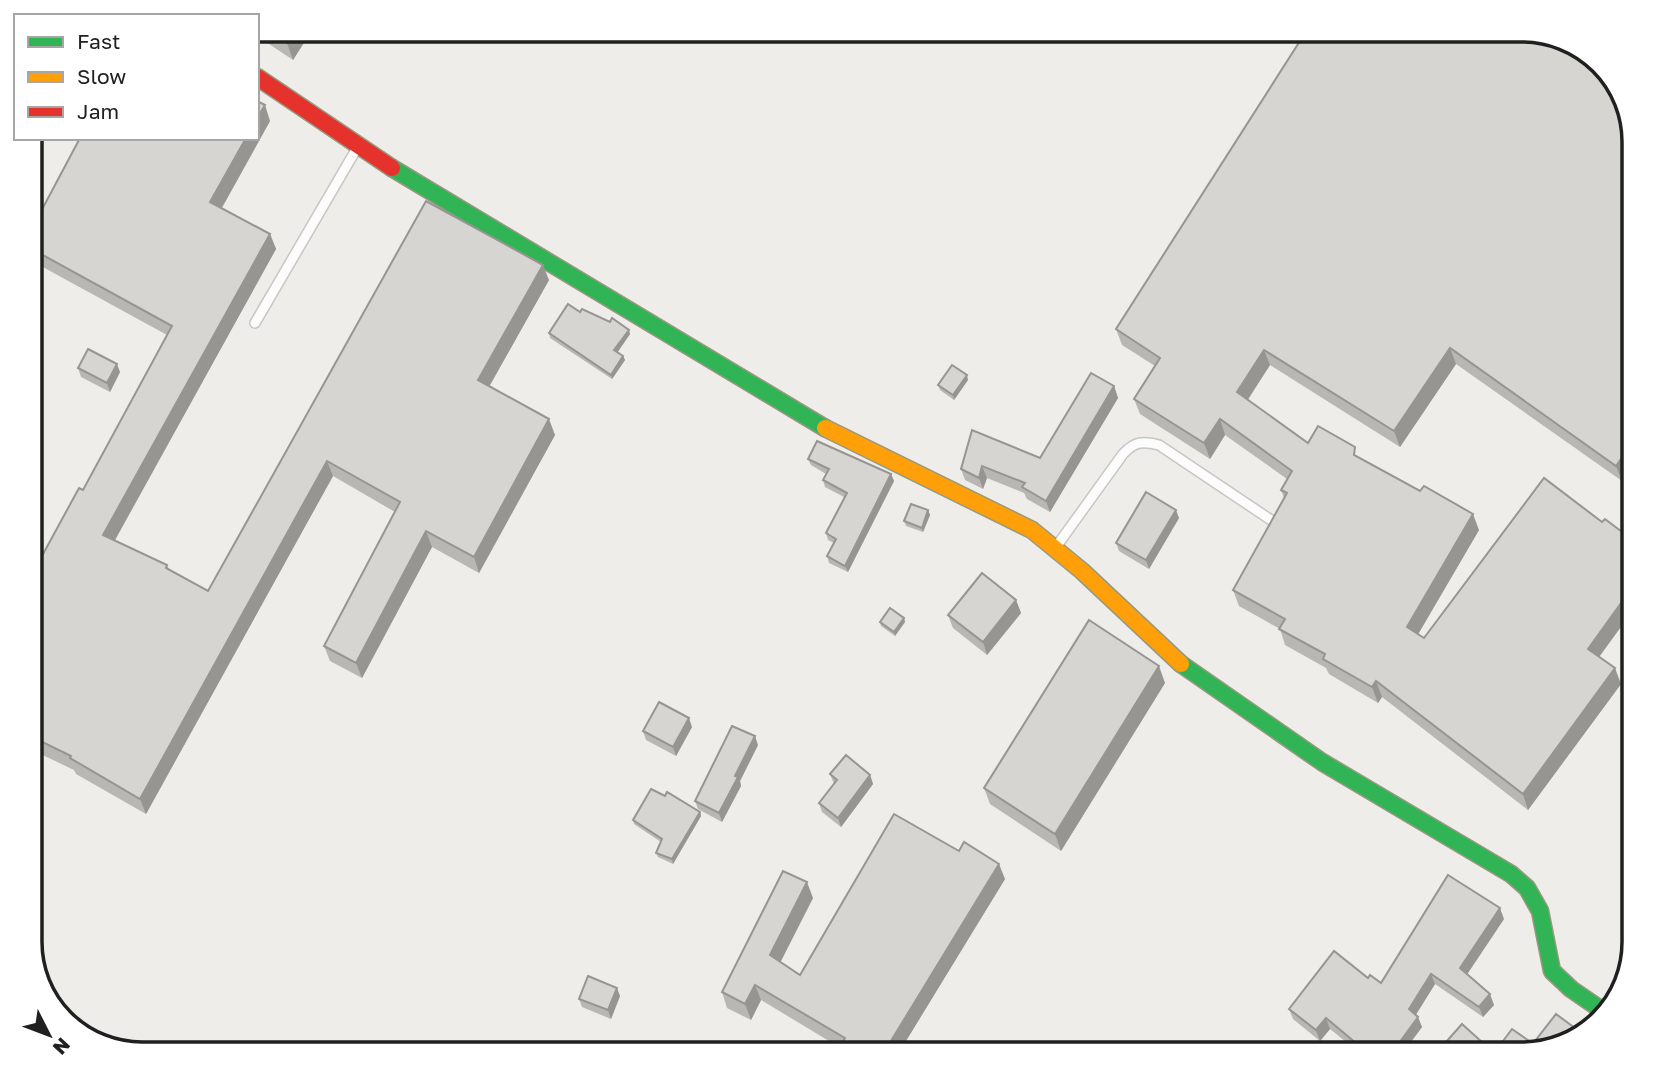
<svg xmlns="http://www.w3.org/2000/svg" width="1664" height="1084" viewBox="0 0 1664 1084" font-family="'Golos Text',sans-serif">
	<rect width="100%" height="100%" fill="#efede9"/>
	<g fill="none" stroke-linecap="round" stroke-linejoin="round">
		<defs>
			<g id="lane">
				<path d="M 255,323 L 357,148"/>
				<path d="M 1056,547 L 1123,454 C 1135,441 1143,441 1159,445 L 1271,520"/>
			</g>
			<g id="fast">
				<path d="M 392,168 L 825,428"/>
				<path d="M 1181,664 L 1322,762 L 1511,874 L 1527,888 L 1540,911 L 1552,971 L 1571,989 L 1606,1013"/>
			</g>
			<path id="slow" d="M 825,428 L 1032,530 L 1082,571 L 1181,664"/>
			<path id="jam" d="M 257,77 L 392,168"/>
		</defs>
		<use href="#lane" stroke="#c7c6c5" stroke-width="12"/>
		<use href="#fast" stroke="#97997f" stroke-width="19"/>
		<use href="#slow" stroke="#97997f" stroke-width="19"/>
		<use href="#jam" stroke="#97997f" stroke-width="19"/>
		<use href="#lane" stroke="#fdfcfc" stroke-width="9"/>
		<use href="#fast" stroke="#30b455" stroke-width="16"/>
		<use href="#slow" stroke="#ff9f0a" stroke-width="16"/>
		<use href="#jam" stroke="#e5322d" stroke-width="16"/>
	</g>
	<g fill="#b9b7b4">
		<path d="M 257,30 L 312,30 L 293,60 L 257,36 Z"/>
		<path d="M 270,121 L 222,208 L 270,234 L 276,249 L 114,540 L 167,565 L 169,569 L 208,591 L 426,201 L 549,280 L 489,386 L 555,435 L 479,573 L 432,547 L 362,678 L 330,661 L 324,646 L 395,512 L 333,476 L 146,814 L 76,774 L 74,770 L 30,749 L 30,578 L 83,490 L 167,335 L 30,260 L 30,232 Z"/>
		<path d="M 1634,135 L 1634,464 L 1622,481 L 1456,364 L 1400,447 L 1270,365 L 1248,400 L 1308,443 L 1359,457 L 1479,530 L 1418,634 L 1424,638 L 1599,657 L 1621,684 L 1528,810 L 1382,697 L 1378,703 L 1329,674 L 1326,668 L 1285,645 L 1280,629 L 1239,606 L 1233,590 L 1284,498 L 1281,490 L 1287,479 L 1225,435 L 1210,459 L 1140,414 L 1134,399 L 1155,366 L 1122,345 L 1116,329 Z"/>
		<path d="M 580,312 L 630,334 L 618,352 L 623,356 L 625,360 L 612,379 L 550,338 L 549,333 Z"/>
		<path d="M 78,368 L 120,372 L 110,392 L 81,377 Z"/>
		<path d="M 968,380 L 954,400 L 940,390 L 938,385 Z"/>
		<path d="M 1114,386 L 1118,398 L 1050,512 L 1027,499 L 1024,493 L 987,478 L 983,489 L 965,480 L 961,469 L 1040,458 Z"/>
		<path d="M 808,459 L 891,474 L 894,481 L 848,572 L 829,563 L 827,556 L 834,543 L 828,540 L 826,533 L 844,497 L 825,487 L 823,480 L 826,474 L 811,465 Z"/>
		<path d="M 928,510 L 930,515 L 923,532 L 906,526 L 904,521 Z"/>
		<path d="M 1179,518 L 1149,569 L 1119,551 L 1116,543 Z"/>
		<path d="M 1016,600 L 1021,613 L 987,655 L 953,628 L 948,615 Z"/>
		<path d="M 904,618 L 905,622 L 895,636 L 881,626 L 880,622 Z"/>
		<path d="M 1165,683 L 1061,851 L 990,804 L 984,788 Z"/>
		<path d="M 692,727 L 676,756 L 646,740 L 643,731 Z"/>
		<path d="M 758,745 L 740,781 L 741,786 L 722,822 L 698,809 L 695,801 Z"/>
		<path d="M 830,774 L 870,775 L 873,784 L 841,827 L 822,812 L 819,803 L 834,784 Z"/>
		<path d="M 665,796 L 700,812 L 701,816 L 673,864 L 658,857 L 656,853 L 661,842 L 634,824 L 633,820 Z"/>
		<path d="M 1005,879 L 898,1054 L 835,1054 L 839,1047 L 761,1000 L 751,1020 L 727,1008 L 722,992 L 813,898 L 780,962 L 800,975 Z"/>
		<path d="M 1504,919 L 1467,974 L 1494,1005 L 1483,1017 L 1435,984 L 1416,1015 L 1422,1027 L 1402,1054 L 1361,1054 L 1330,1029 L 1320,1041 L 1293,1019 L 1289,1009 L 1368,978 L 1381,983 Z"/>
		<path d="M 620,996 L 611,1019 L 582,1007 L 579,999 Z"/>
		<path d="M 1578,1039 L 1540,1050 L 1538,1048 L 1535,1041 Z"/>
	</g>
	<g fill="#969592">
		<path d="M 295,30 L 312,30 L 293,60 L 287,43 Z"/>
		<path d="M 265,105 L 270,121 L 216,218 L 210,202 L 246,138 L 257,138 L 257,118 Z"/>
		<path d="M 270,234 L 276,249 L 109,551 L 103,535 Z"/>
		<path d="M 543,265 L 549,280 L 484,396 L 478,380 Z"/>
		<path d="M 629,330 L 630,334 L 616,354 L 614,350 Z"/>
		<path d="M 1450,348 L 1456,364 L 1400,447 L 1394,431 Z"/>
		<path d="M 1264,350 L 1270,365 L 1242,408 L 1237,392 Z"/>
		<path d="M 623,356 L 625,360 L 612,379 L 611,375 Z"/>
		<path d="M 117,364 L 120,372 L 110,392 L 107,383 Z"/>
		<path d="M 967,375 L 968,380 L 954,400 L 953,395 Z"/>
		<path d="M 1114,386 L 1118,398 L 1050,512 L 1046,501 Z"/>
		<path d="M 549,419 L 555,435 L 479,573 L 474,557 Z"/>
		<path d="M 1220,419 L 1225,435 L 1210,459 L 1204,443 Z"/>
		<path d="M 1634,440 L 1634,464 L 1622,481 L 1616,466 Z"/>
		<path d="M 327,461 L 333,476 L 146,814 L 140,799 Z"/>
		<path d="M 982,466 L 987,478 L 983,489 L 979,478 Z"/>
		<path d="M 891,474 L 894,481 L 848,572 L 845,566 Z"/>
		<path d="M 928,510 L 930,515 L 923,532 L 922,528 Z"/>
		<path d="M 1176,510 L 1179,518 L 1149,569 L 1146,560 Z"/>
		<path d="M 1473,514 L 1479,530 L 1413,643 L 1407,627 Z"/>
		<path d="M 426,531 L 432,547 L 362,678 L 356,663 Z"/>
		<path d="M 1634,585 L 1634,609 L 1594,664 L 1588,649 Z"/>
		<path d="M 1016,600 L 1021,613 L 987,655 L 983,642 Z"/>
		<path d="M 904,618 L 905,622 L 895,636 L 894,632 Z"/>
		<path d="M 1159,666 L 1165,683 L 1061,851 L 1055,834 Z"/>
		<path d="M 1615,668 L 1621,684 L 1528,810 L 1523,794 Z"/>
		<path d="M 1376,681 L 1382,697 L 1378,703 L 1372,687 Z"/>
		<path d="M 689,718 L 692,727 L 676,756 L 673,747 Z"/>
		<path d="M 755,736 L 758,745 L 740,781 L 741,786 L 722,822 L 719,813 L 735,776 Z"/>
		<path d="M 870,775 L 873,784 L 841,827 L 838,818 Z"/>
		<path d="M 700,812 L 701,816 L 673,864 L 672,859 Z"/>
		<path d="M 999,864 L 1005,879 L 898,1054 L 883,1054 Z"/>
		<path d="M 807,882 L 813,898 L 776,971 L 770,955 Z"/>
		<path d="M 1500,908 L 1504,919 L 1464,979 L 1460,968 Z"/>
		<path d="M 1431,974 L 1435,984 L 1413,1019 L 1409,1009 Z"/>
		<path d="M 755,985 L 761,1000 L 751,1020 L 745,1004 Z"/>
		<path d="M 617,988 L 620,996 L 611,1019 L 608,1010 Z"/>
		<path d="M 1490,994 L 1494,1005 L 1483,1017 L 1479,1007 Z"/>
		<path d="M 1418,1017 L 1422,1027 L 1402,1054 L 1391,1054 Z"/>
		<path d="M 1326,1018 L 1330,1029 L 1320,1041 L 1316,1030 Z"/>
		<path d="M 1532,1043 L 1535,1051 L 1524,1054 Z"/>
	</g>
	<g fill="#d7d5d1" stroke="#969592" stroke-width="2">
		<path d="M 267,30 L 295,30 L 287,43 Z"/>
		<path d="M 1307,30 L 1522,30 L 1584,48 L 1619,86 L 1634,135 L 1634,440 L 1616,466 L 1450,348 L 1394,431 L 1264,350 L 1237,392 L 1308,443 L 1318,426 L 1355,447 L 1354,455 L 1420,491 L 1424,486 L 1473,514 L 1407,627 L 1424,638 L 1544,478 L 1602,522 L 1605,519 L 1634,541 L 1634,585 L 1588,649 L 1615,668 L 1523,794 L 1376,681 L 1372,687 L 1323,659 L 1325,654 L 1279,629 L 1285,619 L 1233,590 L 1287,493 L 1281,490 L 1292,471 L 1220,419 L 1204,443 L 1134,399 L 1160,358 L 1116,329 Z"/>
		<path d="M 257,101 L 265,105 L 257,118 Z"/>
		<path d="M 80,138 L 246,138 L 210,202 L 270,234 L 103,535 L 167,565 L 166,568 L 208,591 L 426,201 L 543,265 L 478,380 L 549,419 L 474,557 L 426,531 L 356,663 L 324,646 L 400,502 L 327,461 L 140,799 L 70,758 L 71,756 L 30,736 L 30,578 L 79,488 L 83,490 L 172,326 L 30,248 L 30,232 Z"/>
		<path d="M 568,304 L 580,312 L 582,309 L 610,322 L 612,318 L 629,330 L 614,350 L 623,356 L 611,375 L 549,333 Z"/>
		<path d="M 88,349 L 117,364 L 107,383 L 78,368 Z"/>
		<path d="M 952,365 L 967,375 L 953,395 L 938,385 Z"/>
		<path d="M 1091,373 L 1114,386 L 1046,501 L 1022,487 L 1025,483 L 982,466 L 979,478 L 961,469 L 972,430 L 1040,458 Z"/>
		<path d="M 817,441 L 891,474 L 845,566 L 827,556 L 836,539 L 826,533 L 847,493 L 823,480 L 829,469 L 808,459 Z"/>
		<path d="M 1146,492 L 1176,510 L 1146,560 L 1116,543 Z"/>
		<path d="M 911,504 L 928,510 L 922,528 L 904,521 Z"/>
		<path d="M 982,573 L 1016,600 L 983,642 L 948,615 Z"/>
		<path d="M 890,608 L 904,618 L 894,632 L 880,622 Z"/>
		<path d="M 1089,620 L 1159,666 L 1055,834 L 984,788 Z"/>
		<path d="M 659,702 L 689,718 L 673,747 L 643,731 Z"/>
		<path d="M 732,726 L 755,736 L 735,776 L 738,777 L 719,813 L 695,801 Z"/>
		<path d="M 846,755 L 870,775 L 838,818 L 819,803 L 837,780 L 830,774 Z"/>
		<path d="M 651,789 L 665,796 L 667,792 L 700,812 L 672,859 L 656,853 L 662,839 L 633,820 Z"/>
		<path d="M 894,814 L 959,851 L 964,842 L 999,864 L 883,1054 L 835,1054 L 845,1038 L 755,985 L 745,1004 L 722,992 L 783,871 L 807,882 L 770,955 L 800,975 Z"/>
		<path d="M 1448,875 L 1500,908 L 1460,968 L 1490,994 L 1479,1007 L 1431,974 L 1409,1009 L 1418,1017 L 1391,1054 L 1387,1051 L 1384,1054 L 1369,1054 L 1326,1018 L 1316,1030 L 1289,1009 L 1334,951 L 1368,978 L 1370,975 L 1381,983 Z"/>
		<path d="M 588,976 L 617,988 L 608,1010 L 579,999 Z"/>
		<path d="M 1556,1014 L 1583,1034 L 1578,1039 L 1545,1048 L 1535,1041 Z"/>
		<path d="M 1462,1024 L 1494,1053 L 1512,1029 L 1532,1043 L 1524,1054 L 1444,1054 L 1439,1050 Z"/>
		<path d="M 1304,1050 L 1309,1054 L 1301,1054 Z"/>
	</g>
	<path d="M0 0H1664V1084H0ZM142 42H1522A100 100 0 0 1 1622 142V942A100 100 0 0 1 1522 1042H142A100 100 0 0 1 42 942V142A100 100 0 0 1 142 42Z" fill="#fff" fill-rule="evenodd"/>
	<path fill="none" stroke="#202020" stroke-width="3.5" d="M142 42H1522A100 100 0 0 1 1622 142V942A100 100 0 0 1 1522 1042H142A100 100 0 0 1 42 942V142A100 100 0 0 1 142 42Z"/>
	<rect x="14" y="14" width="245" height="126" fill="#ffffff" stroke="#a6a6a6" stroke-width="2"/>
	<rect x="28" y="37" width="35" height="10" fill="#30b455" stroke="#a6a6a6" stroke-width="2"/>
	<text x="77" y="49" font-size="21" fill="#202020">Fast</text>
	<rect x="28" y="72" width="35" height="10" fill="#ff9f0a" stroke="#a6a6a6" stroke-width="2"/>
	<text x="77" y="84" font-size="21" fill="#202020">Slow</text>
	<rect x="28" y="107" width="35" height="10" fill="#e5322d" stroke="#a6a6a6" stroke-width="2"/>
	<text x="77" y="119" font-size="21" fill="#202020">Jam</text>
	<g transform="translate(49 1035) rotate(132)" stroke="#ffffff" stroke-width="5" paint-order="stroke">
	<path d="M0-5L12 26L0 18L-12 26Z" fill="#202020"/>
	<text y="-10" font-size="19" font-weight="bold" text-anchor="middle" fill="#202020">N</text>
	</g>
</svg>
